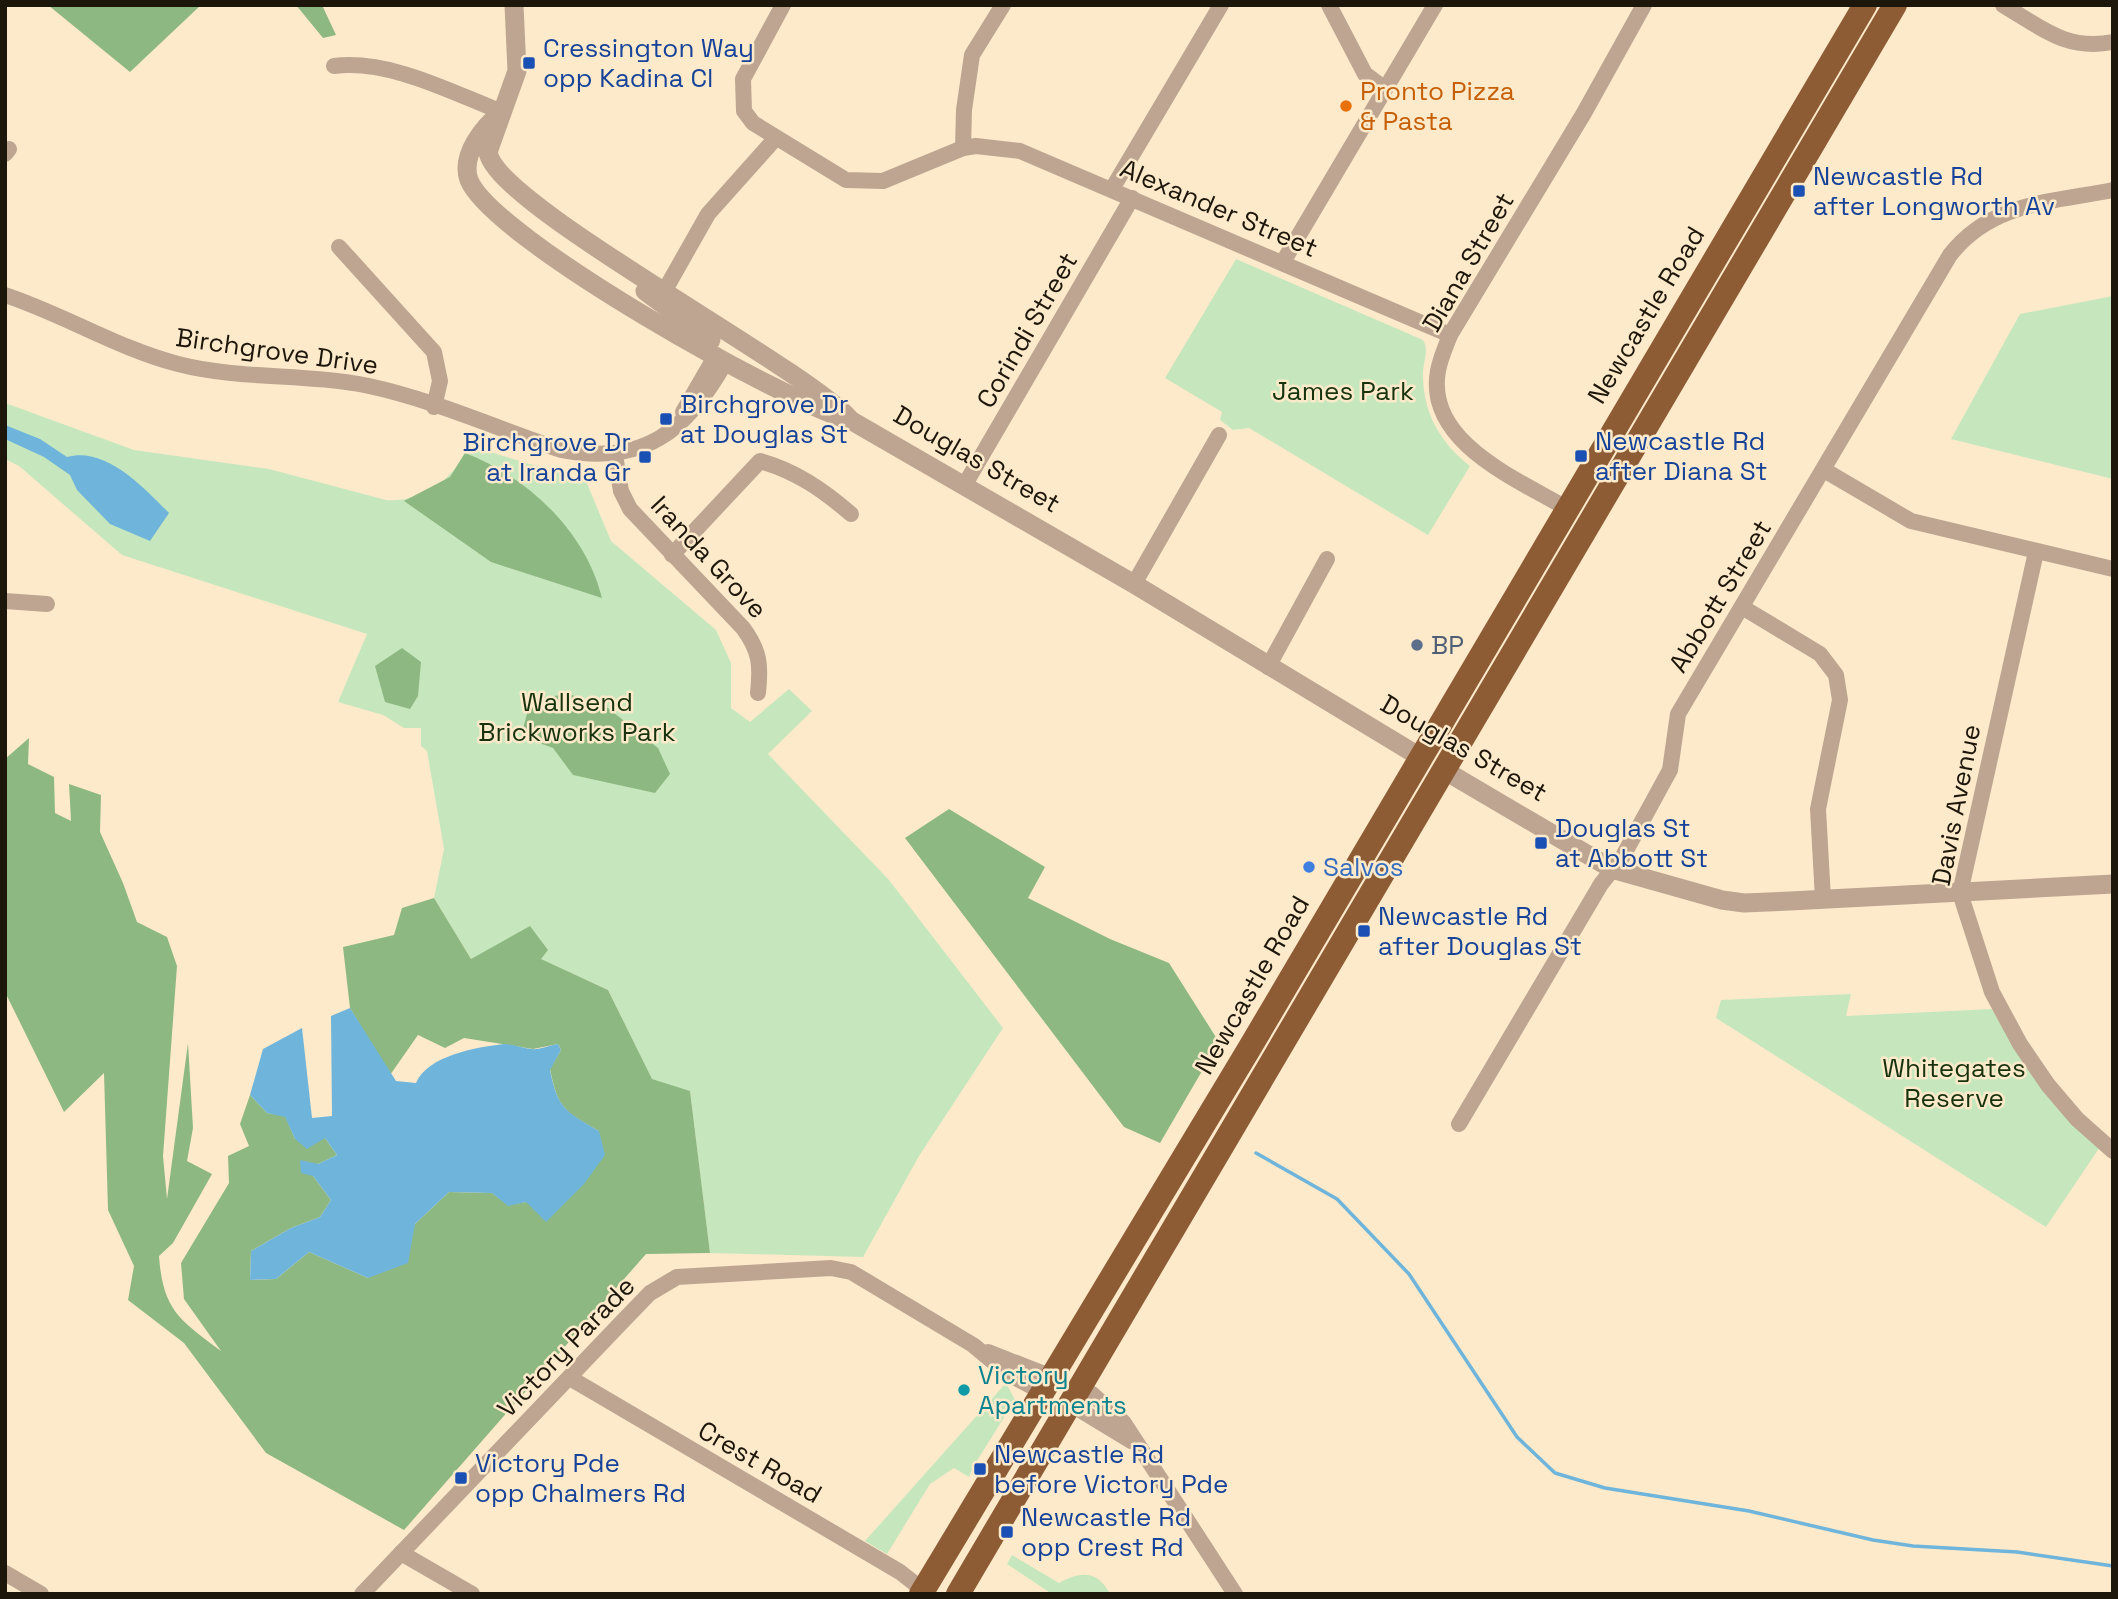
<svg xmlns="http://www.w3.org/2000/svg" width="2118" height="1599" viewBox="0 0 2118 1599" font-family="'Space Grotesk',sans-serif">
	<rect width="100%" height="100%" fill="#fdeacb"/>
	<g fill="#c6e7bd">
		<path d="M 1236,259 L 1423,340 C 1429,350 1424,360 1423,371 C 1422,411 1439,442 1470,466 L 1428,535 L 1249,428 L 1233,430 L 1220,420 L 1222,412 L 1165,378 Z"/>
		<path d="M 2113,296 L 2113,479 L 1951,439 L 2020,314 Z"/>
		<path d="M 5,403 L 134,450 L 269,469 L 386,500 C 420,503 458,478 467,445 L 586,481 L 611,541 L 716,630 L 731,663 L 731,708 L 750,722 L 789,689 L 812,711 L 768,754 L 889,880 L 1003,1028 L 919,1156 L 863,1257 L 710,1253 L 690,1091 L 652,1080 L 608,990 L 540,959 L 471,959 L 434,898 L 444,849 L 427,751 L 421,746 L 421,728 L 404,728 L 383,715 L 338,702 L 367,634 L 122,555 L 19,466 L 5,459 Z"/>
		<path d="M 1851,994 L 1846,1016 L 1992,1009 L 2030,1070 L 2100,1147 L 2046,1227 L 1716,1018 L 1721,1000 Z"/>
		<path d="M 1006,1383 L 1015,1400 L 973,1467 L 969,1477 L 954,1468 L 930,1484 L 887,1554 L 865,1541 Z"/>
		<path d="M 1012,1555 L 1059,1583 C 1080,1571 1098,1570 1110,1594 L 1052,1594 L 1007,1564 Z"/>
	</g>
	<g fill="#8eb881">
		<path d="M 48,5 L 201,5 L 130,72 Z"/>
		<path d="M 296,5 L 322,5 L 336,35 L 323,38 Z"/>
		<path d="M 465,453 C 528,477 586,532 602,598 L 491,562 L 404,501 L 450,477 Z"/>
		<path d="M 402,648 L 421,662 L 418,696 L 410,709 L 385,702 L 375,666 Z"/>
		<path d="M 569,694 L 608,708 L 658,748 L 670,774 L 655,793 L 573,775 L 553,748 L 521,736 L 531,699 Z"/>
		<path d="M 29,738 L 28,764 L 54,777 L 55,813 L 71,821 L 69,784 L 101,795 L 100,832 L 123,883 L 137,922 L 167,937 L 177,966 L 163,1156 L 167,1199 L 188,1043 L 193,1128 L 187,1161 L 212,1174 L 173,1243 L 159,1256 C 163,1311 180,1320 221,1351 L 184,1299 L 181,1263 L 229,1183 L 228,1156 L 249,1146 L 240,1124 L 250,1095 L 267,1113 L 285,1116 L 295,1139 L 325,1138 L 337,1155 L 318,1164 L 313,1176 L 331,1200 L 320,1217 L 291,1228 L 251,1251 L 250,1280 L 276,1279 L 309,1252 L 368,1278 L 415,1224 L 449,1192 L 492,1193 L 508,1205 L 526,1202 L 599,1131 C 564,1111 558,1109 550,1069 L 561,1050 L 558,1044 L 533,1049 L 464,1038 L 445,1048 L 418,1035 L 390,1075 L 350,1008 L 343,947 L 394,935 L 402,908 L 434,898 L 471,959 L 530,926 L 548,950 L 541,959 L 608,990 L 652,1079 L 690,1091 L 710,1253 L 646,1254 L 404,1530 L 266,1453 L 184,1343 L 128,1300 L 134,1266 L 108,1210 L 104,1073 L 64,1112 L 5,992 L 5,759 Z"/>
		<path d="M 949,809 L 1045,867 L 1028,898 L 1110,939 L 1169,963 L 1219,1042 L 1160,1143 L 1124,1127 L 905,838 Z"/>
	</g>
	<g fill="#6fb5db">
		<path d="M 5,425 L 40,439 L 67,457 C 106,446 144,488 169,513 L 150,541 L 110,524 L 77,490 L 70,475 L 44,457 L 5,439 Z"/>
		<path d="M 350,1008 L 396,1081 L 416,1083 C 427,1056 476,1047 504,1044 C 513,1044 522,1048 531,1049 C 540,1050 550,1045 558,1044 L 561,1050 L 550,1070 C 558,1109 565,1111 599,1131 L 605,1155 L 584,1184 L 546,1222 L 526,1202 L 508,1206 L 492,1193 L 449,1192 L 415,1224 L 408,1263 L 368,1278 L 309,1252 L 276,1279 L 250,1280 L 251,1251 L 291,1228 L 320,1217 L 331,1200 L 313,1176 L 301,1173 L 300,1160 L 318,1164 L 337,1155 L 325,1138 L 307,1149 L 295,1139 L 285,1117 L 267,1113 L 250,1095 L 263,1049 L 302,1028 L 312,1118 L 332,1116 L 331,1016 Z"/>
	</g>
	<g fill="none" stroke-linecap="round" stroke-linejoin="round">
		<path stroke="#6fb5db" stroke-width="3.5" d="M 1256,1153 L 1337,1199 L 1409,1274 L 1517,1437 L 1555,1473 L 1605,1488 L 1749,1511 L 1873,1540 L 1913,1546 L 2017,1552 L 2113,1566"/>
		<g stroke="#bea592" stroke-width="16">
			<path d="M 783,5 L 743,79 L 744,111 L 753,123 L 846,180 L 883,181 L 963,148 L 976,146 L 1020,151 L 1450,335"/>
			<path d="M 1329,5 L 1365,74 L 1385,89"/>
			<path d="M 2003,5 C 2042,28 2066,51 2113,42"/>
			<path d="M 334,66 C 389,59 451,92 502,112"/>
			<path d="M 963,148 L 964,110 L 972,55 L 1003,5"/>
			<path d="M 5,154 L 9,149"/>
			<path d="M 1112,189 L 1221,5"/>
			<path d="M 339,247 L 434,352 L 440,381 L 434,407"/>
			<path d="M 1283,262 L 1435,5"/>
			<path d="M 665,290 L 708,214 L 775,139"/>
			<path d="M 5,295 C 65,315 117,348 178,364 C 240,380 306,373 369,386 C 434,400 498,429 561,450 C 644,466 687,431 726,361"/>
			<path d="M 683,412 L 716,355"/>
			<path d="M 615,455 L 621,491 L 630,509 L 743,628 C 760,651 761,665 758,693"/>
			<path d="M 1824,470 L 1911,521 L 2113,569"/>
			<path d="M 964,486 L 1132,198"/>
			<path d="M 1566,508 C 1517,479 1425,442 1438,371 C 1440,359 1446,346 1450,335 L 1584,113 L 1644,5"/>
			<path d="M 2036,552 L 1960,893 L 1992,992 L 2020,1044 L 2048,1085 L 2077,1119 L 2113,1151"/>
			<path d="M 672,555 L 760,461 C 796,471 823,490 851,514"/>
			<path d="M 1134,584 L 1219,435"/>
			<path d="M 5,601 L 47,604"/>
			<path d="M 1742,607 L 1820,654 L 1836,675 L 1840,700 L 1818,809 L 1823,899"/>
			<path d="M 1268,667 L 1327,559"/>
			<path d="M 1459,1124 L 1601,884 L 1623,856 L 1670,770 L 1678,714 L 1950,255 C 1991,202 2052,202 2113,190"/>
			<path d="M 988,1352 L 1052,1377"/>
			<path d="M 570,1378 L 900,1572 L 923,1590"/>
			<path d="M 1079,1388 L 1092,1394 L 1124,1423 L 1235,1594"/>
			<path d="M 1070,1404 L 1131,1441"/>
			<path d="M 401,1553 L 472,1594"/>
			<path d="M 5,1573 L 41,1594"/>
			<path d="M 362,1594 L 620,1324 L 650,1293 L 677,1277 L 831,1268 L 851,1272 L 973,1345 L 1008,1374 L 1042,1392"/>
		</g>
		<g stroke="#bea592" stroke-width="19">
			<path d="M 514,5 L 517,71 L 488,152 C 496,205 793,360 849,418"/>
			<path d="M 502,112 C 484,126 460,155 469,180 C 493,239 786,403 852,421 L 1134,584 L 1420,757"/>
			<path d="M 645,291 L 711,340"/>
			<path d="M 1442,769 L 1612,869 L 1722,900 L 1744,903 L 1790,901 L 2113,884"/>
		</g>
		<g stroke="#8d5c35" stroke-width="24">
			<path d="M 921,1594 L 1249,1049 L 1865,5"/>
			<path d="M 958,1594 L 1895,5"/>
		</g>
	</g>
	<g fill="#1a4fb4" stroke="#fdeacb" stroke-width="2.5">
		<rect x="522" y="56" width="14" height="14" rx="3.5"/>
		<rect x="1792" y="184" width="14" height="14" rx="3.5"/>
		<rect x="659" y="412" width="14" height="14" rx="3.5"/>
		<rect x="1574" y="449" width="14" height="14" rx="3.5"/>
		<rect x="638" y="450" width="14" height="14" rx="3.5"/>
		<rect x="1534" y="836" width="14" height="14" rx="3.5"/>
		<rect x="1357" y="924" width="14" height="14" rx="3.5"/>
		<rect x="973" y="1462" width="14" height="14" rx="3.5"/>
		<rect x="454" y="1471" width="14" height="14" rx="3.5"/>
		<rect x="1000" y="1525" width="14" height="14" rx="3.5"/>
	</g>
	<circle fill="#e8710a" stroke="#fdeacb" stroke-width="2.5" cx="1346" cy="106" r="7"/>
	<circle fill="#5c6f8a" stroke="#fdeacb" stroke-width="2.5" cx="1417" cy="645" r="7"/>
	<circle fill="#3f7fe0" stroke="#fdeacb" stroke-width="2.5" cx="1309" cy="867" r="7"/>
	<circle fill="#0f9aa8" stroke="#fdeacb" stroke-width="2.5" cx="964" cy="1390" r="7"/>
	<g text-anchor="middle" stroke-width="5" stroke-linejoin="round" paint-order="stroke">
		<g font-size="26" fill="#164399" stroke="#fdeacb" text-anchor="start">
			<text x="543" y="57">Cressington Way<tspan x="543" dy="30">opp Kadina Cl</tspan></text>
			<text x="1813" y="185">Newcastle Rd<tspan x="1813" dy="30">after Longworth Av</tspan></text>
			<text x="680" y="413">Birchgrove Dr<tspan x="680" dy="30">at Douglas St</tspan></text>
			<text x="1595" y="450">Newcastle Rd<tspan x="1595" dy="30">after Diana St</tspan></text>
			<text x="631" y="451" text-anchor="end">Birchgrove Dr<tspan x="631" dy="30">at Iranda Gr</tspan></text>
			<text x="1555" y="837">Douglas St<tspan x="1555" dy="30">at Abbott St</tspan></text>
			<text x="1378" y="925">Newcastle Rd<tspan x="1378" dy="30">after Douglas St</tspan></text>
			<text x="994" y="1463">Newcastle Rd<tspan x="994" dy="30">before Victory Pde</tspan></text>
			<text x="475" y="1472">Victory Pde<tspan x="475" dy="30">opp Chalmers Rd</tspan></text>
			<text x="1021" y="1526">Newcastle Rd<tspan x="1021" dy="30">opp Crest Rd</tspan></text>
		</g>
		<g font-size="26" fill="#c56008" stroke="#fdeacb" text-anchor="start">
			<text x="1360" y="100">Pronto Pizza<tspan x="1360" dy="30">&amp; Pasta</tspan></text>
		</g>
		<g font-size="26" fill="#1d160b" stroke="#fdeacb">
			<text transform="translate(1219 208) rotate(23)" y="9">Alexander Street</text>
			<text transform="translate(1468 262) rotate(-60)" y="9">Diana Street</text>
			<text transform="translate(1646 315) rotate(-59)" y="9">Newcastle Road</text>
			<text transform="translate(1027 330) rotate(-60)" y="9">Corindi Street</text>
			<text transform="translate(277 351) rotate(8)" y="9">Birchgrove Drive</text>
			<text transform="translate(977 459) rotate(30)" y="9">Douglas Street</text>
			<text transform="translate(709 557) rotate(47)" y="9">Iranda Grove</text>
			<text transform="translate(1720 596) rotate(-59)" y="9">Abbott Street</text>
			<text transform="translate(1464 748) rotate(30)" y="9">Douglas Street</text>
			<text transform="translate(1956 805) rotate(-79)" y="9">Davis Avenue</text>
			<text transform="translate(1252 985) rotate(-60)" y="9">Newcastle Road</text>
			<text transform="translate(566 1347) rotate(-46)" y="9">Victory Parade</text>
			<text transform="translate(760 1462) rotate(30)" y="9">Crest Road</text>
		</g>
		<g font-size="26" fill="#16330d" stroke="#fdeacb">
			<text x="1343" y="400">James Park</text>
			<text x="577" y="711">Wallsend<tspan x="577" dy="30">Brickworks Park</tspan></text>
			<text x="1954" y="1077">Whitegates<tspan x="1954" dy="30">Reserve</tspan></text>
		</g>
		<g font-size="26" fill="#4e5e75" stroke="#fdeacb" text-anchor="start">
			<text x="1431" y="654">BP</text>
		</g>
		<g font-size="26" fill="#366cbe" stroke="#fdeacb" text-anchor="start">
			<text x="1323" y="876">Salvos</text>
		</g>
		<g font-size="26" fill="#0d838f" stroke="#fdeacb" text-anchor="start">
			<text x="978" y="1384">Victory<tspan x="978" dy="30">Apartments</tspan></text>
		</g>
	</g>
	<rect width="2118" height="1599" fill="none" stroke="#1d160b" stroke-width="14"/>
</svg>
